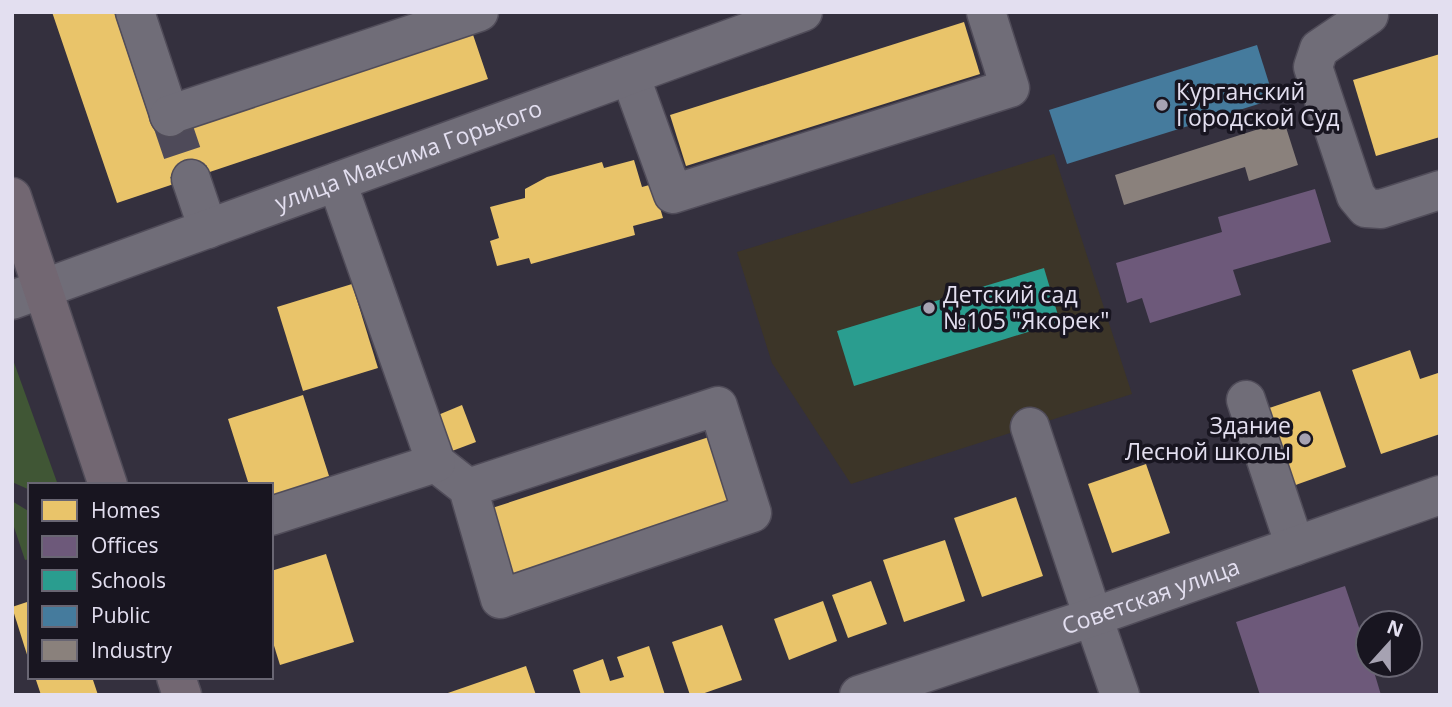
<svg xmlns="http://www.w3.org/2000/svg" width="1452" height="707" viewBox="0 0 1452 707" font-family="'Open Sans',sans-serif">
	<rect width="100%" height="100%" fill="#34303e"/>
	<path fill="#3c3528" d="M 1054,154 L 1132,394 L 851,484 L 772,363 L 737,252 Z"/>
	<g fill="#405635">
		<path d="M 12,357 L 58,485 L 30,485 L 30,490 L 12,482 Z"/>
		<path d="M 12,501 L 30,512 L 30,559 L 25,560 L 12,521 Z"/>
	</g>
	<g fill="#e9c46a">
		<path d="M 52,12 L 114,12 L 151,123 L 467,17 L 488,79 L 117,203 Z"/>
		<path d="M 964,22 L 980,74 L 686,166 L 670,115 Z"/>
		<path d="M 1440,54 L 1440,137 L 1376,156 L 1353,80 Z"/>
		<path d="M 634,160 L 642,187 L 653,184 L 663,218 L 633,226 L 635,235 L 531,264 L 529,258 L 497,266 L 490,241 L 499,238 L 490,207 L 525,198 L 525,189 L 547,177 L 602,162 L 604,168 Z"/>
		<path d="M 352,284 L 378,368 L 303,391 L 277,307 Z"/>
		<path d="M 1410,350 L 1420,379 L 1438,373 L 1440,379 L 1440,434 L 1381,454 L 1352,370 Z"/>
		<path d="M 1320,391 L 1346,467 L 1290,487 L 1263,410 Z"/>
		<path d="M 303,395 L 330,479 L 271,497 L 271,485 L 249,485 L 228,419 Z"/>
		<path d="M 462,405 L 476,442 L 452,451 L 438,415 Z"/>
		<path d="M 709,437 L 732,506 L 512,578 L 489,509 Z"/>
		<path d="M 1146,464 L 1170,533 L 1112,553 L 1088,484 Z"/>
		<path d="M 1016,497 L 1043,576 L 982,597 L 954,518 Z"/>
		<path d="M 945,540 L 965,601 L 904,622 L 883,560 Z"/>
		<path d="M 326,554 L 354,642 L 280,665 L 271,636 L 271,571 Z"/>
		<path d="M 871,581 L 887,624 L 848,638 L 832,595 Z"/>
		<path d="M 30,601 L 30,661 L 29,661 L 12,607 Z"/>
		<path d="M 823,601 L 837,641 L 789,660 L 774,619 Z"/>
		<path d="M 722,625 L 742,680 L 699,695 L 690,695 L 672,642 Z"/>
		<path d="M 649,646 L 665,695 L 581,695 L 573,670 L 603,659 L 610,681 L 624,677 L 617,657 Z"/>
		<path d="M 526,666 L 536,695 L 445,695 L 445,694 Z"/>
		<path d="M 35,677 L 92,677 L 98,695 L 41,695 Z"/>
	</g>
	<g fill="#6d597a">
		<path d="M 1315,189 L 1331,242 L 1233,270 L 1241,295 L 1150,323 L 1142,298 L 1127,303 L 1116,263 L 1222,232 L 1218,217 Z"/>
		<path d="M 1345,586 L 1368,654 L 1368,665 L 1372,665 L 1381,695 L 1260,695 L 1236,622 Z"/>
	</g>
	<path fill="#2a9d8f" d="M 1044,268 L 1060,322 L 854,386 L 837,331 Z"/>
	<path fill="#457b9d" d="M 1257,45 L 1274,99 L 1067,164 L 1049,110 Z"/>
	<path fill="#8a817c" d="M 1284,121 L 1298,165 L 1249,181 L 1245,167 L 1124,205 L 1115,175 Z"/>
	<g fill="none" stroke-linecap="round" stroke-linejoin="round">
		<path stroke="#4e4a59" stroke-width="38" stroke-dasharray="38 19" stroke-linecap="butt" d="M 170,117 L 191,179"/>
		<defs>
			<g id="minor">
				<path d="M 135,12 L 170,117"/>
				<path d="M 1369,15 L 1319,49 L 1313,67 L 1356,196 L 1366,208 L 1381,209 L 1440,190"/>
				<path d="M 630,75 L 673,194 L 1010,88 L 986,12"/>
				<path d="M 169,115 L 479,12"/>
				<path d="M 191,179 L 208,229"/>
				<path id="s1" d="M 12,300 L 803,12"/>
				<path d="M 1246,400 L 1295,546"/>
				<path d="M 1030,427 L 1093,617 L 1120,695"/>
				<path d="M 436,463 L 468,488 L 718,406 L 752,513 L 500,599 L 468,488"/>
				<path d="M 271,516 L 436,463 L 337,182"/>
				<path id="s2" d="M 859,695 L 1093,617 L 1440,495"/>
			</g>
			<g id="major">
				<path d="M 12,197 L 108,485"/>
				<path d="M 176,677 L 182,695"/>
			</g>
		</defs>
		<use href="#minor" stroke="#504c59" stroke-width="41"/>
		<use href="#major" stroke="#504c59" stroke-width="41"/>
		<use href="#minor" stroke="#706d78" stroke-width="38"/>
		<use href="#major" stroke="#726772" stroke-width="38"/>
	</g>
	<g fill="#a6a2b2" stroke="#181520" stroke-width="2.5">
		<circle cx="1162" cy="105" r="7"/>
		<circle cx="929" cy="308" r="7"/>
		<circle cx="1305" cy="439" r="7"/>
	</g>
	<g text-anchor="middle" stroke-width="7" stroke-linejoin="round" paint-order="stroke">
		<g font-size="23" fill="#e3dff0" stroke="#181520" text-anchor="start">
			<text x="1176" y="100">Курганский<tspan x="1176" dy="26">Городской Суд</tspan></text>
			<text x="943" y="303">Детский сад<tspan x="943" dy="26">№105 "Якорек"</tspan></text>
			<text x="1291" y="434" text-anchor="end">Здание<tspan x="1291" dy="26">Лесной школы</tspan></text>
		</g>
		<g font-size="23" fill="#e3dff0" stroke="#181520">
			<text dy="8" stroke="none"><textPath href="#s1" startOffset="422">улица Максима Горького</textPath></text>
			<text dy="8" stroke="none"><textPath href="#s2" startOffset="308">Советская улица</textPath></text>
		</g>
	</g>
	<rect width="1452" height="707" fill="none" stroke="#e3dff0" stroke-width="28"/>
	<rect x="28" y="483" width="245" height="196" fill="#181520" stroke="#696673" stroke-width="2"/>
	<rect x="42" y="500" width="35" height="21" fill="#e9c46a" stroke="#696673" stroke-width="2"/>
	<text x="91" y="518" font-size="21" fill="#e3dff0">Homes</text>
	<rect x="42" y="536" width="35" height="21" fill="#6d597a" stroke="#696673" stroke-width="2"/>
	<text x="91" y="553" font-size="21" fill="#e3dff0">Offices</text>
	<rect x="42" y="570" width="35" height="21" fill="#2a9d8f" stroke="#696673" stroke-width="2"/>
	<text x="91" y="588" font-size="21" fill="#e3dff0">Schools</text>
	<rect x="42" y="606" width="35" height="21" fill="#457b9d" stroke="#696673" stroke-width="2"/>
	<text x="91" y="623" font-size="21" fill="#e3dff0">Public</text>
	<rect x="42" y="640" width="35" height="21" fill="#8a817c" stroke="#696673" stroke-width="2"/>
	<text x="91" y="658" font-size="21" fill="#e3dff0">Industry</text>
	<g transform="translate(1389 644) rotate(21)"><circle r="33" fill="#181520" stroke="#696673" stroke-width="2"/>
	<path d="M0-5L12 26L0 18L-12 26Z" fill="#a6a2b2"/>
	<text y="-10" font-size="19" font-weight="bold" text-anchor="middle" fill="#e3dff0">N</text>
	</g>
</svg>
